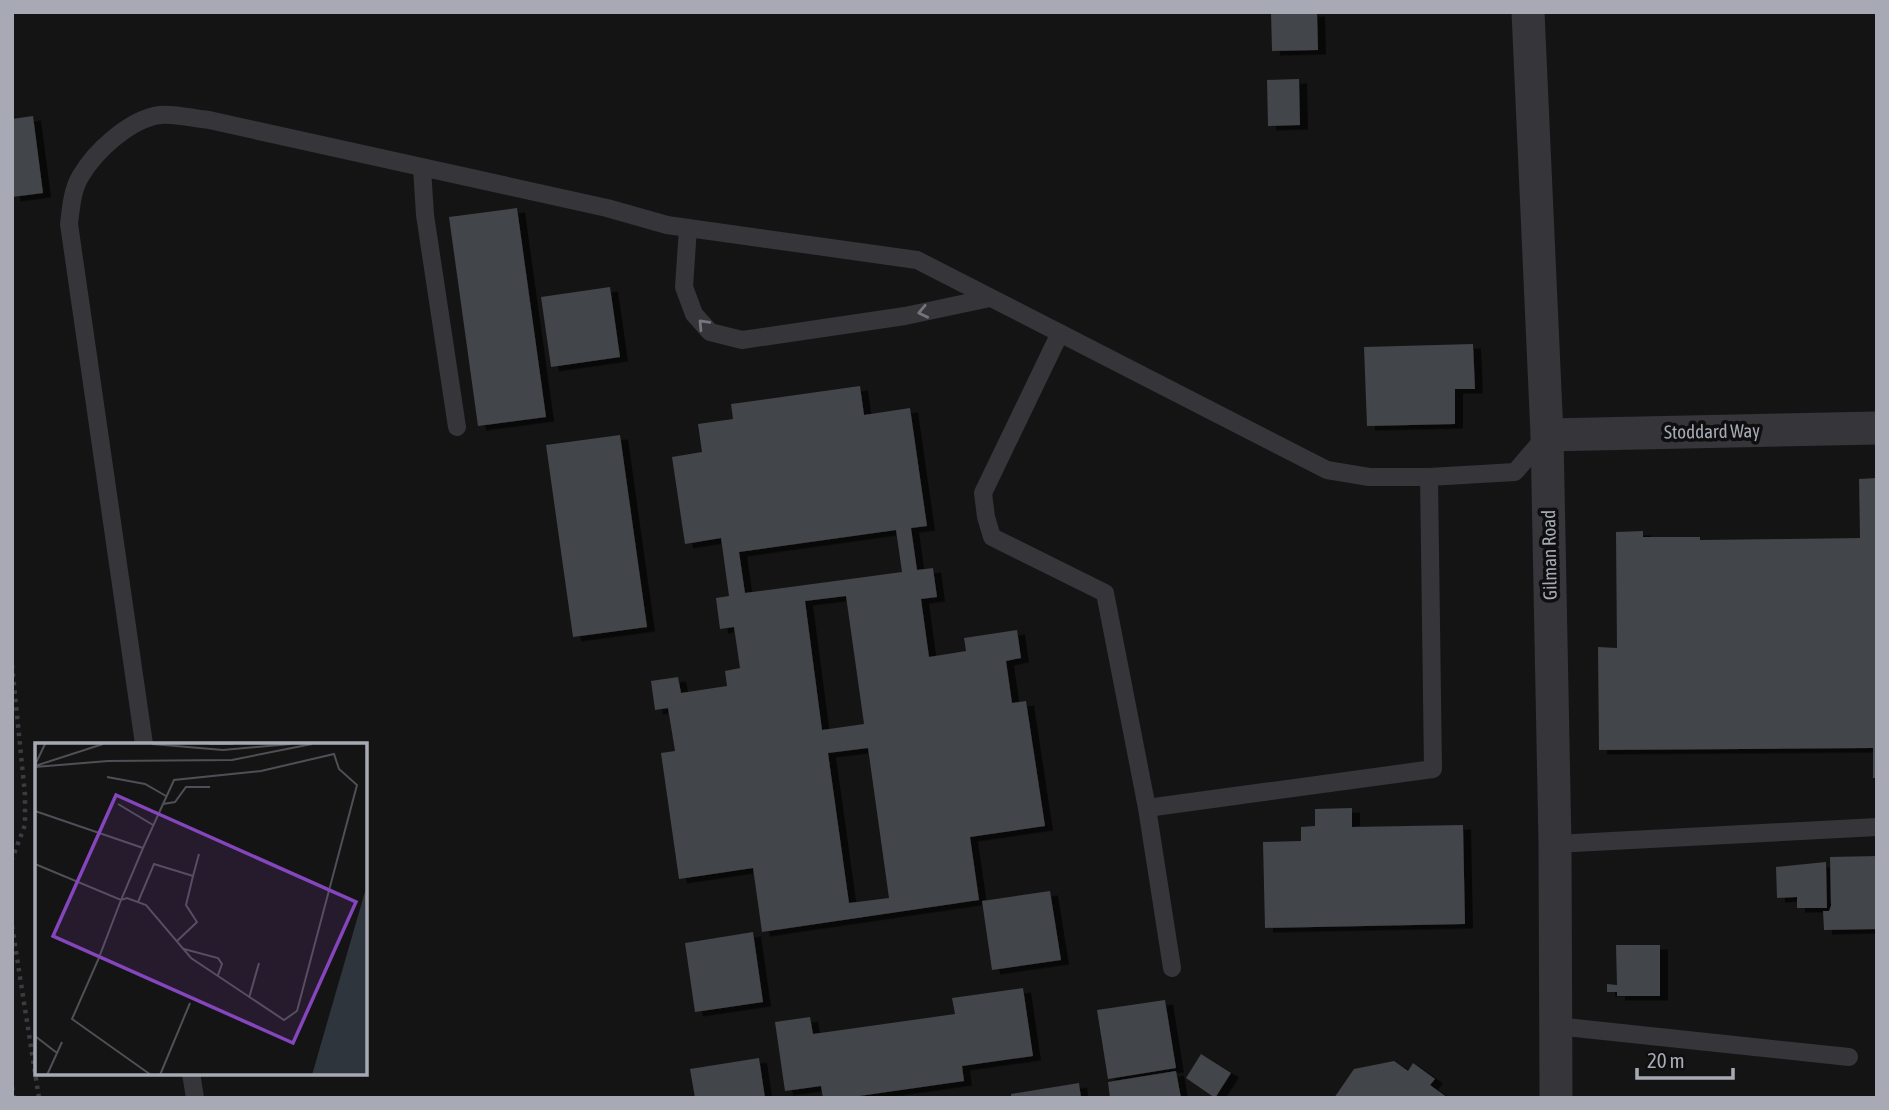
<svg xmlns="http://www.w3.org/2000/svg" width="1889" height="1110" viewBox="0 0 1889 1110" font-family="'Asap Condensed',sans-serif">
	<defs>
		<filter id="shadow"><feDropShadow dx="8" dy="4.5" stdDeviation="0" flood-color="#0009"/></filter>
	</defs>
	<rect width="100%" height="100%" fill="#141415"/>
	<g fill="#434448" fill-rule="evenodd" filter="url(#shadow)">
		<path d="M 1271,12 L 1317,12 L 1318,50 L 1272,51 Z"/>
		<path d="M 1299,79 L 1300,125 L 1268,126 L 1267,80 Z"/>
		<path d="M 33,116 L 43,193 L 12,197 L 12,119 Z"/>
		<path d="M 517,208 L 546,417 L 478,426 L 449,217 Z"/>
		<path d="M 610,287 L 620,357 L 551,367 L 541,297 Z"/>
		<path d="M 1473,344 L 1475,389 L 1455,389 L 1455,424 L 1367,426 L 1364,347 Z"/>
		<path d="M 860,386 L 864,415 L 910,408 L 927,526 L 911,528 L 917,570 L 933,568 L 937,597 L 921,599 L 929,657 L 966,651 L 964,638 L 1017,630 L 1021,658 L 1006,661 L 1012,703 L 1026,701 L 1045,826 L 970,837 L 979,900 L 762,932 L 753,868 L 679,879 L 661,753 L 675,751 L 668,708 L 655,710 L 651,681 L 678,677 L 681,693 L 727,686 L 725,671 L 740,668 L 734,627 L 720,629 L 716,598 L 729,596 L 721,538 L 685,544 L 672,457 L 702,452 L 698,424 L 733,419 L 731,404 ZM 896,530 L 902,572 L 745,593 L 739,552 ZM 846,596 L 864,724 L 822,730 L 805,601 ZM 868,748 L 889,898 L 849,903 L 828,753 Z"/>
		<path d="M 620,435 L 647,627 L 573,637 L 546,445 Z"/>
		<path d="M 1877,478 L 1877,778 L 1873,778 L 1873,748 L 1599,750 L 1598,647 L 1617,648 L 1616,532 L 1643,531 L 1643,537 L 1700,537 L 1700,540 L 1860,538 L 1859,479 Z"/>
		<path d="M 1352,808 L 1352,827 L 1463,825 L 1465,924 L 1265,928 L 1263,842 L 1301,841 L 1301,827 L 1315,826 L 1315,809 Z"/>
		<path d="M 1877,856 L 1877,929 L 1824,930 L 1823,911 L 1829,911 L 1831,906 L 1830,857 Z"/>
		<path d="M 1826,862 L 1827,908 L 1797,908 L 1797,897 L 1777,898 L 1776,867 Z"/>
		<path d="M 1050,891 L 1061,960 L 992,970 L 982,901 Z"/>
		<path d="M 753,932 L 763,1002 L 695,1012 L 685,943 Z"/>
		<path d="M 1616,945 L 1660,945 L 1660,996 L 1617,996 L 1617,992 L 1607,992 L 1607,984 L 1617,985 Z"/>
		<path d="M 1023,988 L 1033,1056 L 962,1066 L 964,1081 L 845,1098 L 823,1098 L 821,1086 L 785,1091 L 775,1022 L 810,1017 L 813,1034 L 955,1014 L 952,998 Z"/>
		<path d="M 1165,1000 L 1176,1068 L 1108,1079 L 1097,1010 Z"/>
		<path d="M 1201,1054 L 1231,1073 L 1215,1098 L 1186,1078 Z"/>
		<path d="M 759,1058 L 765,1098 L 695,1098 L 690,1069 Z"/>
		<path d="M 1394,1061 L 1408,1071 L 1413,1063 L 1435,1079 L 1430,1085 L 1448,1098 L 1334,1098 L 1354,1069 Z"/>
		<path d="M 1176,1071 L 1181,1098 L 1110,1098 L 1108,1082 Z"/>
		<path d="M 1079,1083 L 1081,1098 L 1011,1098 L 1011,1094 Z"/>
	</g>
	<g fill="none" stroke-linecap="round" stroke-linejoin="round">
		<g stroke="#3b3c41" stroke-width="4.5" stroke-dasharray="3.5 5" stroke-linecap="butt">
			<path d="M 12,665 L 25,795 L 25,825 L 12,859"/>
			<path d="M 12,926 L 39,1098"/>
			<path d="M 12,1087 L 14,1098"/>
		</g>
		<g stroke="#35353a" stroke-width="18">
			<path d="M 422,168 L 425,215 L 457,427"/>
			<path d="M 688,228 L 684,287 L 694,314 L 710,332 L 742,340 L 905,316 L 990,298"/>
			<path d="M 1060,333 L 983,493 L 986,517 L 992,537 L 1105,593 L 1147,808"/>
			<path d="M 144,744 L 69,224 C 71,208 72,191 80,177 C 95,151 130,119 160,115 C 175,113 194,119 209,120 L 607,208 L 667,225 L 917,260 L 1327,470 L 1369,477 L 1429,477 L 1515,472 L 1545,437"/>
			<path d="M 1555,844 L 1877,827"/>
			<path d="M 1172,968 L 1147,808 L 1433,769 L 1429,477"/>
			<path d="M 1556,1026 L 1849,1057"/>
			<path d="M 191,1073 L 195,1098"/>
		</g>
		<g stroke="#35353a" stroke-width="33">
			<path d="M 1528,12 L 1547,435 L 1555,844 L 1556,1098"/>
			<path d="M 1547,435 L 1877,428"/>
		</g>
	</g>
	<defs><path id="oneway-chevron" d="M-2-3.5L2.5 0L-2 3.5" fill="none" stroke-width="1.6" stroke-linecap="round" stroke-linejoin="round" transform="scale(1.75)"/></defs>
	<g stroke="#74757d">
		<use href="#oneway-chevron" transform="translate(923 312) rotate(168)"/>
		<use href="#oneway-chevron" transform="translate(703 324) rotate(-133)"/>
	</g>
	<g text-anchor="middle" stroke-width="7" stroke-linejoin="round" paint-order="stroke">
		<g font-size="19" fill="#a7aab4" stroke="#0f0f10">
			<text transform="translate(1712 431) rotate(-1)" y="7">Stoddard Way</text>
			<text transform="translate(1549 555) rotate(-91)" y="7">Gilman Road</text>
		</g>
	</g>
	<g transform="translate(35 743)">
		<rect width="332" height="332" fill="#141415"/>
		<path d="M 332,144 L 332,332 L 277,332 L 329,152 Z" fill="#2e353c"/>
		<path fill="none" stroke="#4f5055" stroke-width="2" d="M 117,1 L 188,7 L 256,1M 174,1 L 198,1M 0,22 L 10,1M 0,23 L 68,1M 0,24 L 73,18 L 197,17 L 277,1M 72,34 L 110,41 L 131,53M 83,61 L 118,82M 128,61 L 140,59 L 151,44 L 175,44M 0,68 L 108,105M 0,121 L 86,157 L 92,155 L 111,162 L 156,215 L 249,277 L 262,268 L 322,42 L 304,26 L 299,11 L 226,28 L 139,37 L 108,105 L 86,157 L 63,217 L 37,276 L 116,332M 103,159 L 119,121 L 158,133 L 164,111M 142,198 L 162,179 L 151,162 L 158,133M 149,206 L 183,215 L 187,221 L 183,232M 214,255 L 224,220M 0,293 L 22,310M 12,332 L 27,299M 125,332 L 155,260"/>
		<path fill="#8445bd" fill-opacity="0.15" stroke="#8445bd" stroke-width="3.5" d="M 81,52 L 321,159 L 258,300 L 18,193 Z"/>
		<rect width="332" height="332" fill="none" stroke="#a7aab4" stroke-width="3.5"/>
	</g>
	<rect width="1889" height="1110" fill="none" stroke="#a7aab4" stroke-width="28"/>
	<path d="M1637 1068v10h96v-10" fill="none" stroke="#a7aab4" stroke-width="3.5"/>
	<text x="1647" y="1068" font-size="21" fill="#a7aab4" stroke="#0f0f10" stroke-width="5" paint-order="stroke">20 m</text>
</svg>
